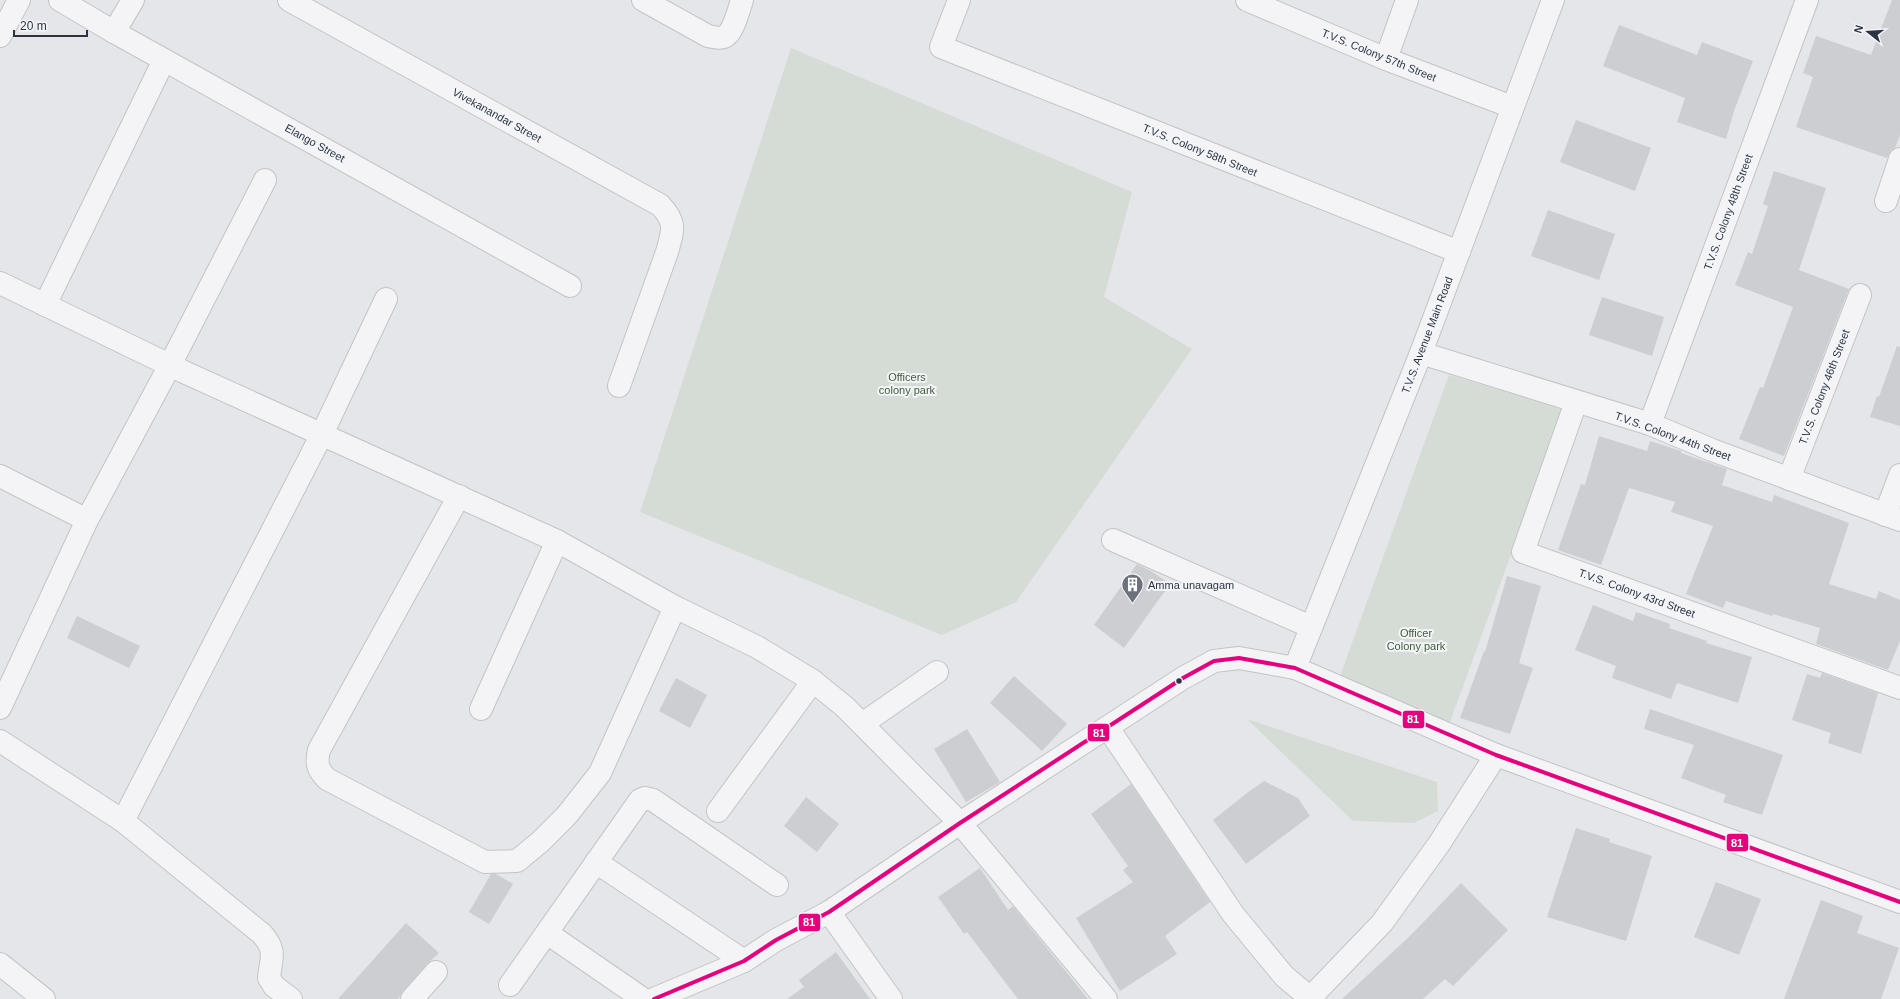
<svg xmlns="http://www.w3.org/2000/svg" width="1900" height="999" viewBox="0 0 1900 999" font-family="Arial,sans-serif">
	<rect width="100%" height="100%" fill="#e4e6e9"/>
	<g fill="#d5dcd5">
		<path d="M 791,48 L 1132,192 L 1104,297 L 1192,349 L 1016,602 L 942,635 L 640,512 Z"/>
		<path d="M 1449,375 L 1564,409 L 1446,733 L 1334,693 Z"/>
		<path d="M 1247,719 L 1437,782 L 1438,811 L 1414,823 L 1353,821 Z"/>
	</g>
	<g fill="#ccced1">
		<path d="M 1892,0 L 1900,0 L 1900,135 L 1895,148 L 1891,150 L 1887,158 L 1796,127 L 1813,77 L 1803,73 L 1816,36 L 1871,55 Z"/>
		<path d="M 1619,25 L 1697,55 L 1702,42 L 1753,61 L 1734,111 L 1726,139 L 1677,122 L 1685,98 L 1603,66 Z"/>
		<path d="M 1576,120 L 1651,148 L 1635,191 L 1560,162 Z"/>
		<path d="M 1774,171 L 1826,188 L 1799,270 L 1849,289 L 1784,456 L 1739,439 L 1760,387 L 1763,388 L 1793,307 L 1735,285 L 1748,252 L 1752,254 L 1768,206 L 1763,204 Z"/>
		<path d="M 1548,210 L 1615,234 L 1599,280 L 1531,256 Z"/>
		<path d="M 1602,297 L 1664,317 L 1652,356 L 1589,335 Z"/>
		<path d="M 1897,346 L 1900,347 L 1900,426 L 1870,417 L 1877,396 L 1879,397 Z"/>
		<path d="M 1599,436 L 1647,451 L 1650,441 L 1681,451 L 1681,453 L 1727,469 L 1722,485 L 1772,502 L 1774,495 L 1849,523 L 1829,584 L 1876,599 L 1879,591 L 1900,600 L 1900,641 L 1888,670 L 1816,644 L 1820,628 L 1773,614 L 1772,616 L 1726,601 L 1723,608 L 1686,594 L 1713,526 L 1671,512 L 1675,502 L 1629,488 L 1601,565 L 1558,550 L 1581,484 L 1585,485 Z"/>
		<path d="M 1137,564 L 1151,571 L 1170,584 L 1124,648 L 1094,625 Z"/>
		<path d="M 1507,576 L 1541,586 L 1519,663 L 1533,668 L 1510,734 L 1460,718 L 1484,651 L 1485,652 Z"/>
		<path d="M 1593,605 L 1633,621 L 1636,612 L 1670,624 L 1669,628 L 1707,641 L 1706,643 L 1752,657 L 1738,703 L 1677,683 L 1671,699 L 1612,678 L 1616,666 L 1575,650 Z"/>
		<path d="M 77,616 L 140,646 L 129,668 L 67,638 Z"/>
		<path d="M 1822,673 L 1878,693 L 1861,754 L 1828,743 L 1831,733 L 1792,720 L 1807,674 L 1820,678 Z"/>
		<path d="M 1014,676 L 1067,724 L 1042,751 L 990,703 Z"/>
		<path d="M 676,678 L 707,695 L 690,728 L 659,711 Z"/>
		<path d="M 1650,709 L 1783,755 L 1762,815 L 1723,802 L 1726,795 L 1681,778 L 1694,745 L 1644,729 Z"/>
		<path d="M 967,729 L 1000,782 L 966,802 L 934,749 Z"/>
		<path d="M 1264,781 L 1298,798 L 1310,816 L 1246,864 L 1213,820 L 1247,793 Z"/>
		<path d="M 1131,784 L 1210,902 L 1165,936 L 1177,954 L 1120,991 L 1076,918 L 1133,882 L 1123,870 L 1128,866 L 1091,814 Z"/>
		<path d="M 806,797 L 839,824 L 817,852 L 784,826 Z"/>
		<path d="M 1576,828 L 1610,839 L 1609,842 L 1652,856 L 1626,941 L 1547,917 Z"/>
		<path d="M 980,868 L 1008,910 L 1013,906 L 1088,999 L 1018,999 L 967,932 L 964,934 L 938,897 Z"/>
		<path d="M 491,874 L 496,874 L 513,884 L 489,924 L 469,912 Z"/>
		<path d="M 1716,882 L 1761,899 L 1739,955 L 1694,937 Z"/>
		<path d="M 1461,883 L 1508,930 L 1453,986 L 1445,979 L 1423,999 L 1342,999 L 1411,935 Z"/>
		<path d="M 1821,900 L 1863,916 L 1857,933 L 1899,948 L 1881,999 L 1784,999 Z"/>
		<path d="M 406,923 L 439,953 L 427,964 L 403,991 L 398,999 L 338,999 Z"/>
		<path d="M 836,952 L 870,999 L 787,999 L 804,987 L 799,980 Z"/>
	</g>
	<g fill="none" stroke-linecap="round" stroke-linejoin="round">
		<defs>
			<g id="minor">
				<path d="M 60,0 L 114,32 L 570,286"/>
				<path d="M 289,0 L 660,205 C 677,223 673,230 667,252 L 619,386"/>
				<path d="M 643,0 L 708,36 C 713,37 720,39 724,37 C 733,34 739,9 742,0"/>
				<path d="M 959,0 L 941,47 L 1459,252"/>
				<path d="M 1247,0 L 1386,59 L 1512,107"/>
				<path d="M 114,32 L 133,0"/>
				<path d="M 0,36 L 19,0"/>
				<path d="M 1386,59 L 1407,0"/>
				<path d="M 1886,201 L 1900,159"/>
				<path d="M 0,283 L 184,372 L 557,541 L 675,607 L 757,647 L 813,681 L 845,707 L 960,823 L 1106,999"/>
				<path d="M 45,305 L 164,60"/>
				<path d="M 1421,353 L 1650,424 L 1712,450 L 1900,520"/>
				<path d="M 1576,402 L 1523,552 L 1900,688"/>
				<path d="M 1650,424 L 1807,0"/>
				<path d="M 0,476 L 87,520 L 0,708"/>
				<path d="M 1789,479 L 1860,295"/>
				<path d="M 459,496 L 319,750 C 316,763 317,769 327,779 L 485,862 L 517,861 L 540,842 L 567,815 L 600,773 L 675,607"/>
				<path d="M 1885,515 L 1900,475"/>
				<path d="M 87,520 L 170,365 L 265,180"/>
				<path d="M 1113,540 L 1311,627"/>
				<path d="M 1295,668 L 1421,353 L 1553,0"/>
				<path d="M 481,709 L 557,541"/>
				<path d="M 862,724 L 937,672"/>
				<path d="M 1108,728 L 1233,914 L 1284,976 L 1310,998"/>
				<path d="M 0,741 L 123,821 L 262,934 C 277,951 271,958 269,978 L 274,986 L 291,999"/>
				<path d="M 718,811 L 813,681"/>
				<path d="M 123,821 L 322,434 L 386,299"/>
				<path d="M 596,862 L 744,961"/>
				<path d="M 829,912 L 891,999"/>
				<path d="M 547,933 L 643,999"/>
				<path d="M 0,964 L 44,999"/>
				<path d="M 510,985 L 640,800 L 645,798 L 653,800 L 777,885"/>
				<path d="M 412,999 L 436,972"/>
				<path d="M 654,999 L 744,961 L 776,940 L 829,912 L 960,823 L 1183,678 L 1214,661 L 1239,658 L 1295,668 L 1496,755 L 1900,902"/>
				<path d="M 1311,999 L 1310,998 L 1382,923 L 1439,844 L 1496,755"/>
			</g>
		</defs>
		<use href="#minor" stroke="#c2c4c7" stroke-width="24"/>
		<use href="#minor" stroke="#f4f4f6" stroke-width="22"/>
		<defs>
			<path id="bus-1" d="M 654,999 L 744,961 L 776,940 L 829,912 L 960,823 L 1183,678 L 1214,661 L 1239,658 L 1295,668 L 1496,755 L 1900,902"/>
		</defs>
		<use href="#bus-1" stroke="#f3f5f8" stroke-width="7"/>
		<use href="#bus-1" stroke="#e5007d" stroke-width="4"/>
	</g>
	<defs>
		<symbol id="building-pin" viewBox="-11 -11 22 30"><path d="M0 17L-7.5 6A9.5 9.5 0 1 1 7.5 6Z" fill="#6c727c" stroke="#f3f5f8"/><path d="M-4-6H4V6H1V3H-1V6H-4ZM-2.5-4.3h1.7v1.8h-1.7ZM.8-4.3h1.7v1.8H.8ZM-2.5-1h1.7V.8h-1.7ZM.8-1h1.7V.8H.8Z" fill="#fff"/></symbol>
	</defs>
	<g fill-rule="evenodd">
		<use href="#building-pin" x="1120" y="572" width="25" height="34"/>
	</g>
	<circle fill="#2c3442" stroke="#f3f5f8" stroke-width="1.5" cx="1179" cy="681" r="3.5"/>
	<g text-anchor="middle" stroke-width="4" stroke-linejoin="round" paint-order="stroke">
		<g font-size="11" fill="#2c3442" stroke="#f3f5f8">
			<text transform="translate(1379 55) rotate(22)" y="4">T.V.S. Colony 57th Street</text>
			<text transform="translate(497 115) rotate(29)" y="4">Vivekanandar Street</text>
			<text transform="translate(315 143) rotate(29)" y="4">Elango Street</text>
			<text transform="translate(1200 150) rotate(22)" y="4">T.V.S. Colony 58th Street</text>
			<text transform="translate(1728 212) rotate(-70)" y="4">T.V.S. Colony 48th Street</text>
			<text transform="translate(1427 335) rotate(-69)" y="4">T.V.S. Avenue Main Road</text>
			<text transform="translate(1824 387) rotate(-69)" y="4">T.V.S. Colony 46th Street</text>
			<text transform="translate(1673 436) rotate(20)" y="4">T.V.S. Colony 44th Street</text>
			<text transform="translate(1637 593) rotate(20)" y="4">T.V.S. Colony 43rd Street</text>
		</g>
		<g font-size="11" fill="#415d3a" stroke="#f3f5f8">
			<text x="907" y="381">Officers<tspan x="907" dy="13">colony park</tspan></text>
			<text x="1416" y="637">Officer<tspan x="1416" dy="13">Colony park</tspan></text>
		</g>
		<g font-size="11" fill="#2c3442" stroke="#f3f5f8" text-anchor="start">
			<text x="1148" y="589">Amma unavagam</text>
		</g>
	</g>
	<g stroke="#f3f5f8" stroke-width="1.5">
		<rect x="1402" y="710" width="23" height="19" rx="4" fill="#e5007d"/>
		<rect x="1087" y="723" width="23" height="19" rx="4" fill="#e5007d"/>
		<rect x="1726" y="833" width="23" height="19" rx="4" fill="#e5007d"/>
		<rect x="798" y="913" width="23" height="19" rx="4" fill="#e5007d"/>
	</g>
	<g font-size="11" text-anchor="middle" font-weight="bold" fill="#fff">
		<text x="1413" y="723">81</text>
		<text x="1099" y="737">81</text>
		<text x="1737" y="847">81</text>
		<text x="809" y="926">81</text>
	</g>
	<g transform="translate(1868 32) rotate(287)" stroke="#f3f5f8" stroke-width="3" paint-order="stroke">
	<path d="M0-3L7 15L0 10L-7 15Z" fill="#2c3442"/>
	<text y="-6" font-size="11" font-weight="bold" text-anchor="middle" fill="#2c3442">N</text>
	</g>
	<path d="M14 30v6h73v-6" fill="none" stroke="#2c3442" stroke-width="2"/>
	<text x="20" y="30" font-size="12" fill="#2c3442" stroke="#f3f5f8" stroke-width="3" paint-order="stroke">20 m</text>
</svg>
